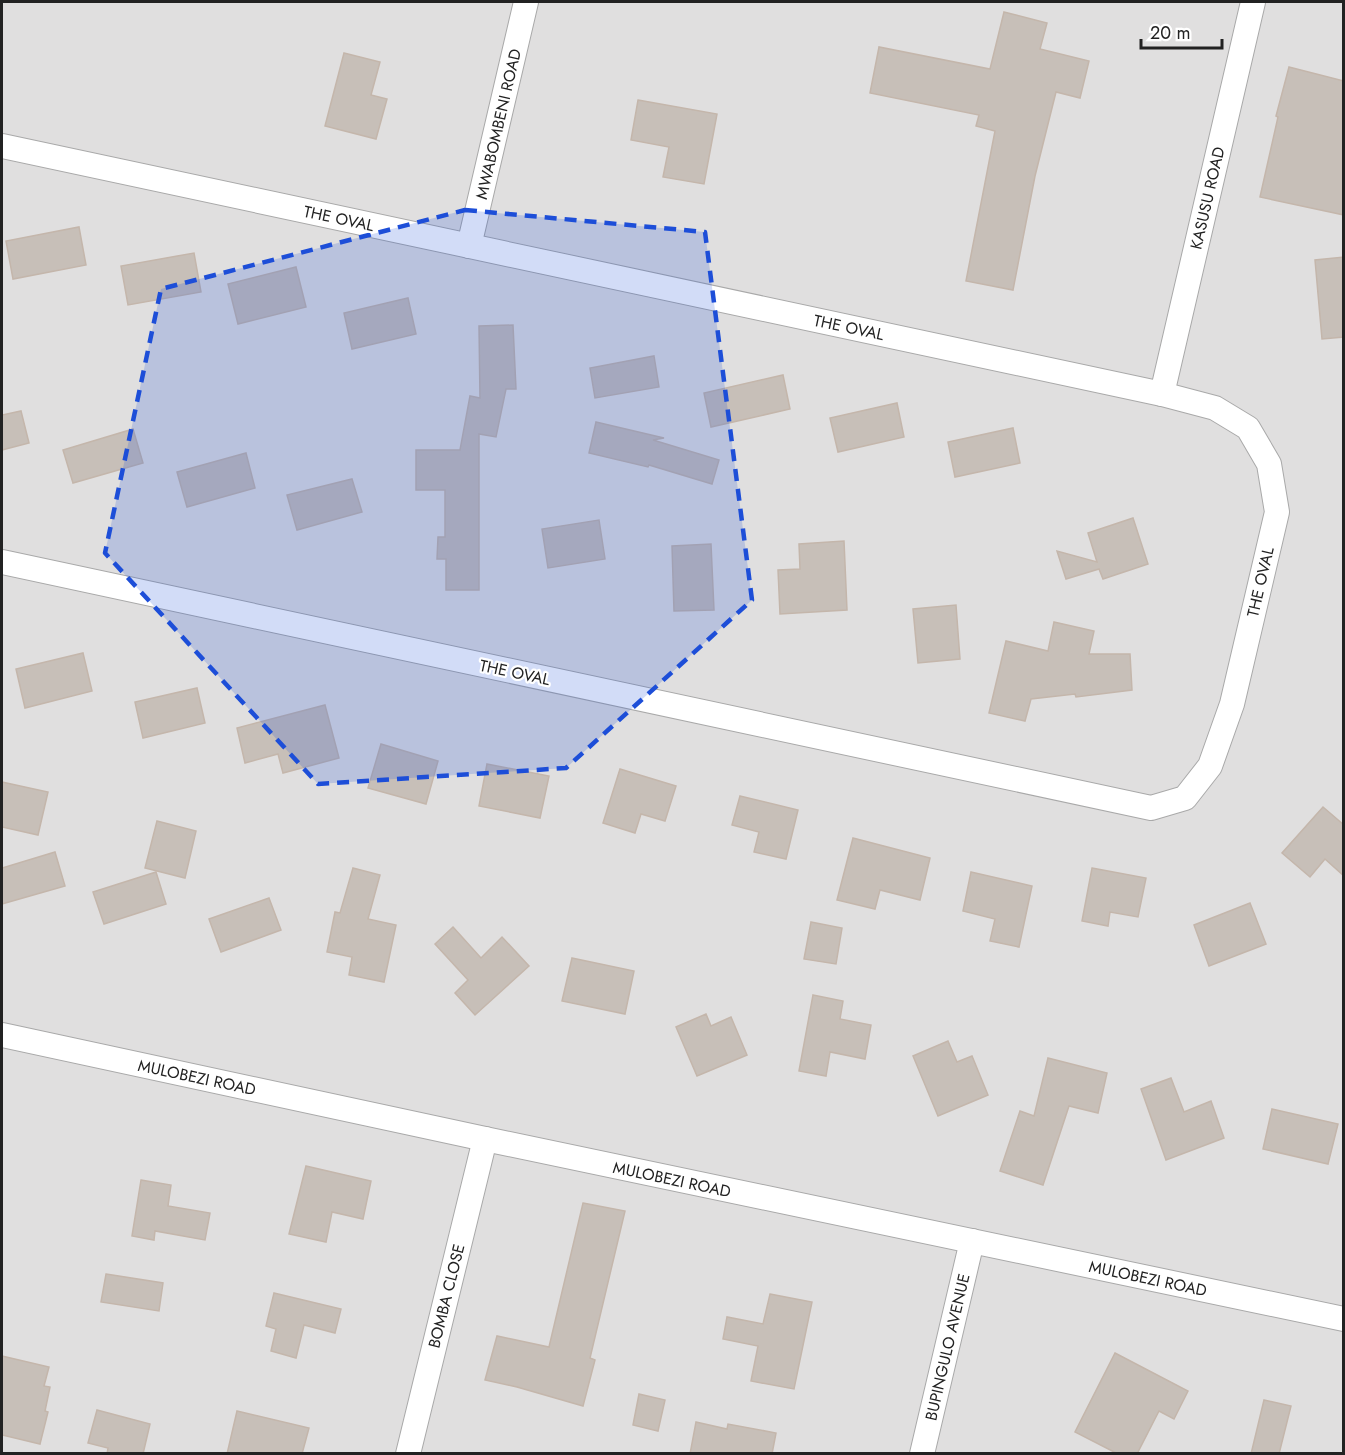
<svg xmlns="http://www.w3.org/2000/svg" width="1345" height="1455" viewBox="0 0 1345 1455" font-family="Jost,sans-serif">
	<rect width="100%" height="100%" fill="#f2efe9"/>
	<rect fill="#e0dfdf" x="2" y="2" width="1341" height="1451"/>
	<g fill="#c7bfb8" stroke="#c4b6ab" stroke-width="1.5">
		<path d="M 1004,12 L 1047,23 L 1040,49 L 1089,61 L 1080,98 L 1056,92 L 1035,176 L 1013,290 L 966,281 L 995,131 L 976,126 L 979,115 L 870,93 L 879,47 L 990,69 Z"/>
		<path d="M 344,53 L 380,62 L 371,95 L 387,99 L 376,139 L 325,126 Z"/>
		<path d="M 1289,67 L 1344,81 L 1344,215 L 1260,197 L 1278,117 L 1276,116 Z"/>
		<path d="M 638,100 L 717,114 L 704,184 L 663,177 L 669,147 L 631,140 Z"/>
		<path d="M 79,227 L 86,265 L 13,279 L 6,241 Z"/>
		<path d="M 194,253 L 201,292 L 128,305 L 121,266 Z"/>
		<path d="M 1344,257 L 1344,337 L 1322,339 L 1315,260 Z"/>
		<path d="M 296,267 L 306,307 L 238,324 L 228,284 Z"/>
		<path d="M 408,298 L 416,334 L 352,349 L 344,313 Z"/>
		<path d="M 513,325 L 516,389 L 506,389 L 496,437 L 479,434 L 479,590 L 446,590 L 446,559 L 437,559 L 438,537 L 445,537 L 445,490 L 416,490 L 416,450 L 460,450 L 470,396 L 480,398 L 479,326 Z"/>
		<path d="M 654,356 L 659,387 L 595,398 L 590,368 Z"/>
		<path d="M 783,375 L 790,409 L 711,427 L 704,393 Z"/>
		<path d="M 897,403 L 904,437 L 838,452 L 830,418 Z"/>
		<path d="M 21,411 L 29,443 L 2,450 L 2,415 Z"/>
		<path d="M 596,422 L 664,438 L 653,440 L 719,460 L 712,484 L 649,465 L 648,467 L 589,453 Z"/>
		<path d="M 1013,428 L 1020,463 L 955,477 L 948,442 Z"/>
		<path d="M 133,429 L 143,463 L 73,483 L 63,450 Z"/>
		<path d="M 246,453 L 255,488 L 187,507 L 177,472 Z"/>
		<path d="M 352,479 L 362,512 L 297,530 L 287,495 Z"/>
		<path d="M 1133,518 L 1148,564 L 1103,579 L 1099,569 L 1066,579 L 1057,551 L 1097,562 L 1088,533 Z"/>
		<path d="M 599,520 L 605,559 L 548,568 L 542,529 Z"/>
		<path d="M 844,541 L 847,610 L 780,614 L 778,570 L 800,569 L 799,544 Z"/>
		<path d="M 711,544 L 714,610 L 674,611 L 672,546 Z"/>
		<path d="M 956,605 L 960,659 L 918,663 L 913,609 Z"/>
		<path d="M 1054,622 L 1094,631 L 1089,654 L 1130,654 L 1132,690 L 1076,697 L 1075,694 L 1031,699 L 1025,721 L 989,713 L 1006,641 L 1048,651 Z"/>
		<path d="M 83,653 L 92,691 L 25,708 L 16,669 Z"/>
		<path d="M 197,688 L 205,723 L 143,738 L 135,702 Z"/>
		<path d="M 325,705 L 339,758 L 283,773 L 278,754 L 245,763 L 237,728 Z"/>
		<path d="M 381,744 L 438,761 L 426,804 L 368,788 Z"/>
		<path d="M 487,764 L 549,776 L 540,818 L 479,806 Z"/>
		<path d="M 620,769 L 676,786 L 665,821 L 641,814 L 635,833 L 603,823 Z"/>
		<path d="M 2,782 L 48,792 L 38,835 L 2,827 Z"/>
		<path d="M 740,796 L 798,810 L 786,859 L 754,852 L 759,832 L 732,825 Z"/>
		<path d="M 1323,807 L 1344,825 L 1344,876 L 1325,859 L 1310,877 L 1282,853 Z"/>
		<path d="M 157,821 L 196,831 L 185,878 L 145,868 Z"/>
		<path d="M 853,838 L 930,858 L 920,900 L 880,890 L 875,909 L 837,900 Z"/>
		<path d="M 55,852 L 65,886 L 2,904 L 2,868 Z"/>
		<path d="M 353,868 L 380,875 L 368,919 L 396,925 L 384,982 L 349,975 L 352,957 L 327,952 L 335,912 L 340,913 Z"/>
		<path d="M 1092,868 L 1146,878 L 1138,917 L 1110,912 L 1108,926 L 1082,921 Z"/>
		<path d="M 156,872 L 166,904 L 104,924 L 93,892 Z"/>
		<path d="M 971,872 L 1032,886 L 1019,947 L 990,941 L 995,919 L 963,911 Z"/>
		<path d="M 269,898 L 281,930 L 221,952 L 209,919 Z"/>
		<path d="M 1250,903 L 1266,944 L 1209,966 L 1194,925 Z"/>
		<path d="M 811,922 L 842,928 L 836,964 L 804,959 Z"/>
		<path d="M 453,927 L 481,958 L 502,937 L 529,966 L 475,1015 L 455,993 L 468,980 L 435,944 Z"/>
		<path d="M 572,958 L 634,971 L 625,1014 L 562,1001 Z"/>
		<path d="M 813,995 L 843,1001 L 840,1019 L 871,1025 L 865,1059 L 830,1052 L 826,1076 L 799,1071 Z"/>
		<path d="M 706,1014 L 711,1026 L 731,1017 L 747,1055 L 697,1076 L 676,1027 Z"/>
		<path d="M 948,1041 L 957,1062 L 972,1056 L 988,1095 L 938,1116 L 913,1056 Z"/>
		<path d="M 1048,1058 L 1107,1073 L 1098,1113 L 1069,1106 L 1043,1185 L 1000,1171 L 1020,1111 L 1034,1116 Z"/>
		<path d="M 1171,1078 L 1184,1112 L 1211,1101 L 1224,1138 L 1166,1160 L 1141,1089 Z"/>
		<path d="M 1272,1109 L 1338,1124 L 1328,1164 L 1263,1149 Z"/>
		<path d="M 306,1166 L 371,1181 L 363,1219 L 332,1212 L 326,1242 L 289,1234 Z"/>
		<path d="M 141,1180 L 171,1185 L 168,1206 L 210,1213 L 205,1240 L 155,1231 L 154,1240 L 132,1236 Z"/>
		<path d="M 583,1203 L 625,1211 L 590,1358 L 595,1360 L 583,1406 L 517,1387 L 485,1380 L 497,1336 L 549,1347 Z"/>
		<path d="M 106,1274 L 163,1283 L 159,1311 L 101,1302 Z"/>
		<path d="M 274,1293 L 341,1309 L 335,1333 L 304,1325 L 296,1358 L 271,1351 L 276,1329 L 266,1326 Z"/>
		<path d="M 770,1294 L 812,1302 L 794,1389 L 751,1381 L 758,1346 L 723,1339 L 727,1317 L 763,1324 Z"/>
		<path d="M 1115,1353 L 1188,1391 L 1174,1419 L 1159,1411 L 1137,1454 L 1118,1454 L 1075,1432 Z"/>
		<path d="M 2,1356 L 49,1367 L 44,1386 L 50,1387 L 45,1411 L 48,1412 L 40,1444 L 2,1435 Z"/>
		<path d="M 639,1394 L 665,1400 L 658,1431 L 633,1425 Z"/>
		<path d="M 1264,1400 L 1291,1406 L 1279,1454 L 1251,1454 Z"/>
		<path d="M 97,1410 L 150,1424 L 143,1454 L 107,1454 L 108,1448 L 88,1443 Z"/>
		<path d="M 237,1411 L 309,1428 L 302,1454 L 227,1454 Z"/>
		<path d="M 696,1422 L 727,1429 L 728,1424 L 776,1433 L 772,1454 L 690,1454 Z"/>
	</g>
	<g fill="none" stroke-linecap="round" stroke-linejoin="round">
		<defs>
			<g id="street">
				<path d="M 2,146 L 1162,394 L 1215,408 L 1248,428 L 1269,464 L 1277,512 L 1232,704 L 1210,766 L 1185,798 L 1151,808 L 2,562"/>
				<path d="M 469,246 L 526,2"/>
				<path d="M 1162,394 L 1253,2"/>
				<path d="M 2,1035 L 485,1139 L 1344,1319"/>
				<path d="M 408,1454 L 485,1139"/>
				<path d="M 922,1454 L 972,1241"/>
			</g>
		</defs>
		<use href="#street" stroke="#a9a9a9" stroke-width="26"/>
		<use href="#street" stroke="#fff" stroke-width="24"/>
	</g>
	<path fill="#1d4ed8" fill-opacity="0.2" stroke="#1d4ed8" stroke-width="4.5" stroke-dasharray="12 8" stroke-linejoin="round" d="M 465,210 L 705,232 L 752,600 L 566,768 L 318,784 L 105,553 L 161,289 Z"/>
	<g text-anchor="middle" stroke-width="4.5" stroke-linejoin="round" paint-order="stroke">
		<g font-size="16" fill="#222" stroke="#fff">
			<text transform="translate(498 124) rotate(-77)" y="6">MWABOMBENI ROAD</text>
			<text transform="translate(1207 198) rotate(-77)" y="6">KASUSU ROAD</text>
			<text transform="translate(339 218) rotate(12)" y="6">THE OVAL</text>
			<text transform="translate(849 327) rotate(12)" y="6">THE OVAL</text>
			<text transform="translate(1260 582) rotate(-77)" y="6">THE OVAL</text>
			<text transform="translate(515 672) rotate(12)" y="6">THE OVAL</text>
			<text transform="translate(197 1077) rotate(12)" y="6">MULOBEZI ROAD</text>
			<text transform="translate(672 1179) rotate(12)" y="6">MULOBEZI ROAD</text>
			<text transform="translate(1148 1278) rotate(12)" y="6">MULOBEZI ROAD</text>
			<text transform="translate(446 1296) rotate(-76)" y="6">BOMBA CLOSE</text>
			<text transform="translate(947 1347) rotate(-77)" y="6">BUPINGULO AVENUE</text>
		</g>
	</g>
	<rect width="1345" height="1455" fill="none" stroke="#222222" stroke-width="6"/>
	<path d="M1141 39v9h81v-9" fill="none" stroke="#222222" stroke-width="3"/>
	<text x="1150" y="39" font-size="18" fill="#222222" stroke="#ffffff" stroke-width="4.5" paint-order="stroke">20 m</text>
</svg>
